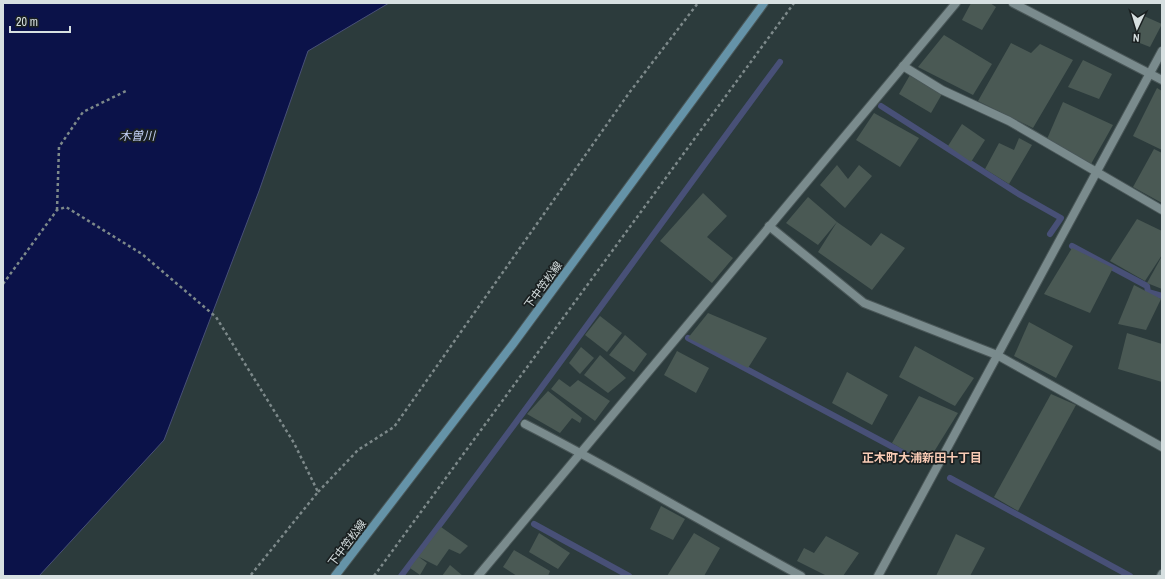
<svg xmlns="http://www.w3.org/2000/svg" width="1165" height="579" viewBox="0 0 1165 579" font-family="'Archivo Narrow','Noto Sans JP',sans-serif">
	<rect width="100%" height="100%" fill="#2c3b3c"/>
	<path fill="#0b1249" stroke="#485077" d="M 3,3 L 389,3 L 308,51 L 259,191 L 164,440 L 39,576 L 3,576 Z"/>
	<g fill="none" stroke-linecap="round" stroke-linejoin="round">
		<g stroke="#485077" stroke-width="6">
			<path d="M 881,106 L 1017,193 L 1061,218 L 1050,234"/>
			<path d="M 1072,246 L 1147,286 L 1148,292 L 1162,296"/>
			<path d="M 688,338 L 919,461"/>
			<path d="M 950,478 L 1130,576"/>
			<path d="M 534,524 L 629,576"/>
			<path d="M 401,576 C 530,407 653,233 780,62"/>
		</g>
	</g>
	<g fill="#4a5954">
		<path d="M 971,3 L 990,3 L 996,7 L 982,30 L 962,20 Z"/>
		<path d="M 1144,16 L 1162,24 L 1150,47 L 1132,40 Z"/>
		<path d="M 944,35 L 992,64 L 973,95 L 918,67 Z"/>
		<path d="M 1011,43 L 1031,53 L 1040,44 L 1073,60 L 1033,128 L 978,101 Z"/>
		<path d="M 1083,60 L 1112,74 L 1099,99 L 1068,87 Z"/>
		<path d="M 910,75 L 942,94 L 931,113 L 899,94 Z"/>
		<path d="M 1157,88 L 1162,91 L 1162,150 L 1133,136 Z"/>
		<path d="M 1063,102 L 1113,125 L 1091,164 L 1047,139 Z"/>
		<path d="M 874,113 L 919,138 L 900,167 L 856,140 Z"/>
		<path d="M 962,124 L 985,140 L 971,162 L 948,146 Z"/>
		<path d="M 1019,138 L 1032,145 L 1009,184 L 985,169 L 999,143 L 1014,150 Z"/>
		<path d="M 1154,149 L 1162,153 L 1162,203 L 1133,187 Z"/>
		<path d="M 837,165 L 848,179 L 859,165 L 872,176 L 845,208 L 820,185 Z"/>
		<path d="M 703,193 L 727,216 L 707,237 L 733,258 L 712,283 L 660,241 Z"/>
		<path d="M 808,197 L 837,222 L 871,246 L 881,233 L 905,248 L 872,290 L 818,252 L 837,222 L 818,245 L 786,223 Z"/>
		<path d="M 1137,219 L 1162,231 L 1162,255 L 1145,281 L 1110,261 Z"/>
		<path d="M 1072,248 L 1113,268 L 1090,313 L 1044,294 Z"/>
		<path d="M 1162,256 L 1162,289 L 1147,283 Z"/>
		<path d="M 1134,285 L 1161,299 L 1146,330 L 1118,324 Z"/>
		<path d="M 708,313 L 767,338 L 748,368 L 688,338 Z"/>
		<path d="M 600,316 L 622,333 L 607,352 L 585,335 Z"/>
		<path d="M 1029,322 L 1073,346 L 1056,378 L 1014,356 Z"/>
		<path d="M 1127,333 L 1162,344 L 1162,382 L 1118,369 Z"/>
		<path d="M 625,335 L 647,354 L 634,372 L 609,355 Z"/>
		<path d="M 915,346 L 974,378 L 955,406 L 899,377 Z"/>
		<path d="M 581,347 L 594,358 L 580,374 L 569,363 Z"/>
		<path d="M 677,351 L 709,368 L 696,393 L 664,375 Z"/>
		<path d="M 600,355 L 626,378 L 608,393 L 584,375 Z"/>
		<path d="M 847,372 L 888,395 L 872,425 L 832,403 Z"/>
		<path d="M 559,379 L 570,387 L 578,380 L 610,401 L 595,421 L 551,389 Z"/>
		<path d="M 548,391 L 582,418 L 580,423 L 572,418 L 560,433 L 527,414 Z"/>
		<path d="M 1051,394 L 1076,405 L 1018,511 L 994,497 Z"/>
		<path d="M 919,396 L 958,413 L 927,463 L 892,443 Z"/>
		<path d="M 661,506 L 685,519 L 673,540 L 650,529 Z"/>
		<path d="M 441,527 L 468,546 L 460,554 L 449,549 L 437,566 L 419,557 L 427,563 L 420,575 L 410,568 Z"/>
		<path d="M 539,533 L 570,553 L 558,569 L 529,552 Z"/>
		<path d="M 694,533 L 720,548 L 704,576 L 667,576 Z"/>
		<path d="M 956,534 L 985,548 L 970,576 L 936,576 Z"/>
		<path d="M 826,536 L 859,553 L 843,576 L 827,576 L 797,561 L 804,548 L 814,553 Z"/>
		<path d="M 514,550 L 550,571 L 548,576 L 517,576 L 503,567 Z"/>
		<path d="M 450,565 L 463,576 L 442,576 Z"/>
	</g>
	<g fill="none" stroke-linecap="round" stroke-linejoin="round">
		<defs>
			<g id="minor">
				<path d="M 1013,3 L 1162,80"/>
				<path d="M 903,66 L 942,90 L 1009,121 L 1162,210"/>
				<path d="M 769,226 L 864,303 L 997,355 L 1162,447"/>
				<path d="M 525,424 C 619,472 709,526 801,576"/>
				<path d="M 478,576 L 956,3"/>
				<path d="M 878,576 L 1162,51"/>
				<path d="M 1161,576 L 1162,574"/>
			</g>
			<path id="secondary" d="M 335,576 L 513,344 L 764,3"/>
		</defs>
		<use href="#minor" stroke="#4a5758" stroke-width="10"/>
		<use href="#secondary" stroke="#4a5758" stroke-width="10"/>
		<g stroke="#7d898a" stroke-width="2.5" stroke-dasharray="3 3" stroke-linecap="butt">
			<path d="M 57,210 L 59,147 L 83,112 L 126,91"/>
			<path d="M 3,284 L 57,210 L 66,207 L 142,254 L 216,317 L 294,443 L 318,492 L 250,576"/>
			<path d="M 318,492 L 358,450 L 394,427 L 629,93 L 698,3"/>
			<path d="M 374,576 L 794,3"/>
		</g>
		<use href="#minor" stroke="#7a8b8d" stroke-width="8"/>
		<use href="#secondary" stroke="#6593a8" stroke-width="8"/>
	</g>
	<g text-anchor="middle" stroke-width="3.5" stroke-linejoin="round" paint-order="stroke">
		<g font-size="11" fill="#d7e0e1" stroke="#1a2021">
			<text transform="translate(543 285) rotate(-54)" y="4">下中笠松線</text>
			<text transform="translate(347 543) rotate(-53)" y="4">下中笠松線</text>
		</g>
		<g font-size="12" font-style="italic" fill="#c1cef3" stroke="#1a2021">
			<text x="137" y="140">木曽川</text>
		</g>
		<g font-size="12" font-weight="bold" fill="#f9cbb5" stroke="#1a2021">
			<text x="922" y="462">正木町大浦新田十丁目</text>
		</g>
	</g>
	<rect width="1165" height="579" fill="none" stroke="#d7e0e1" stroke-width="8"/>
	<g transform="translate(1137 28) rotate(184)" stroke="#1a2021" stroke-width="3" paint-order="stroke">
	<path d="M0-3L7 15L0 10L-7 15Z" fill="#d7e0e1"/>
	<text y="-6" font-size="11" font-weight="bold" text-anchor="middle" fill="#d7e0e1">N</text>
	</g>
	<path d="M10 26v6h60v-6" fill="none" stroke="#d7e0e1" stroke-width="2"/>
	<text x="16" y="26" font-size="12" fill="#d7e0e1" stroke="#1a2021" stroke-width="3" paint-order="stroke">20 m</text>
</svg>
